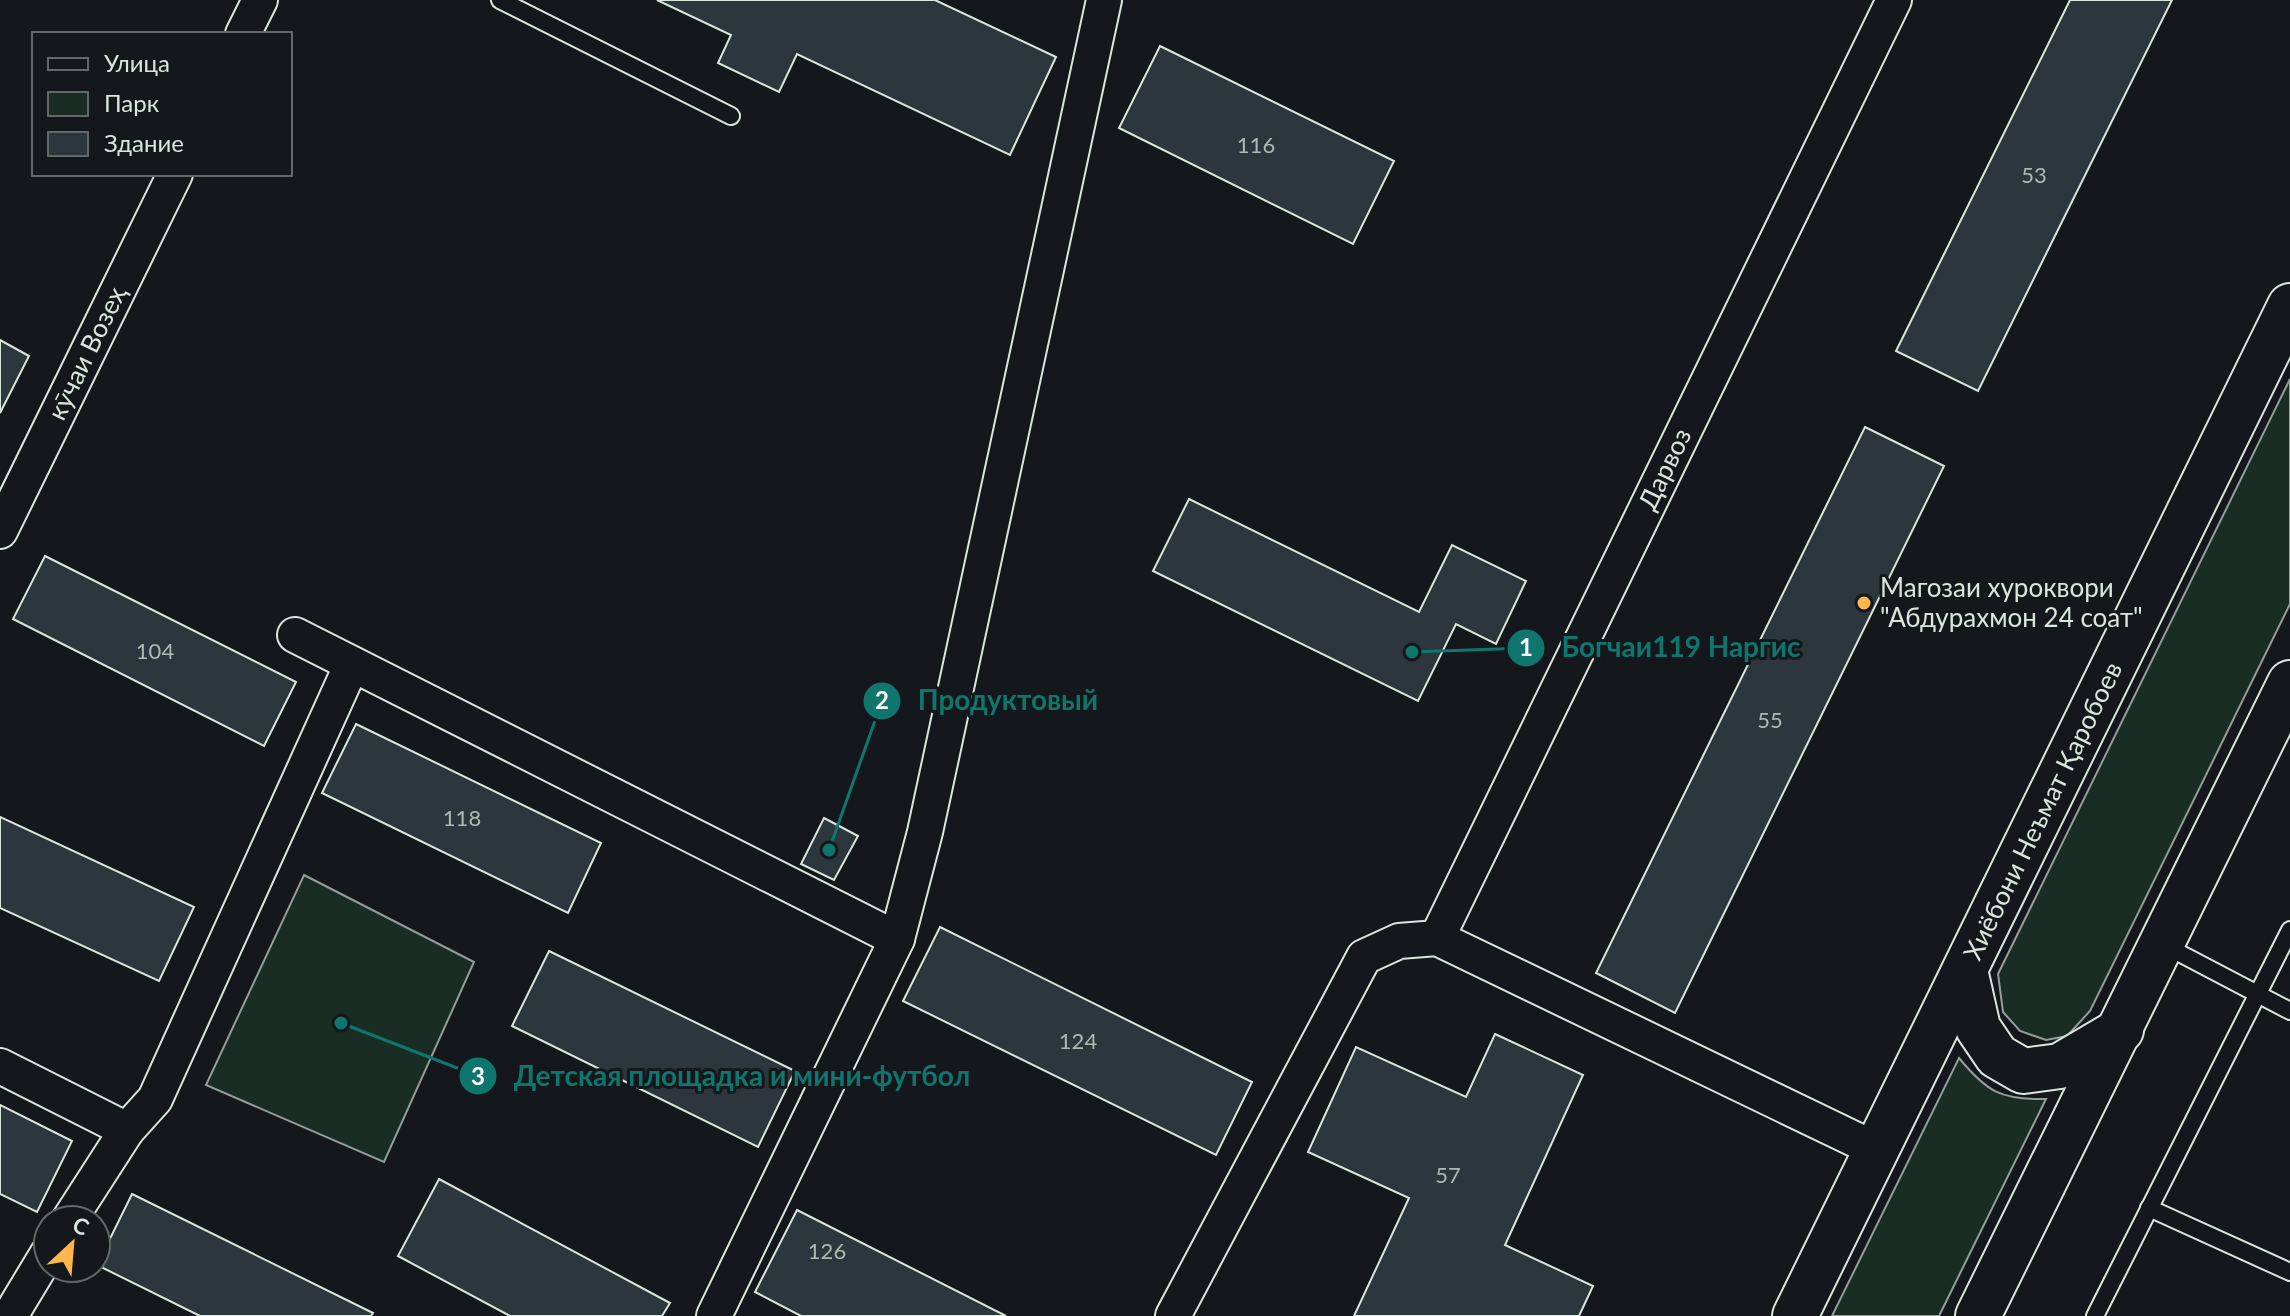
<svg xmlns="http://www.w3.org/2000/svg" width="2290" height="1316" viewBox="0 0 2290 1316" font-family="Lato,sans-serif">
	<rect width="100%" height="100%" fill="#14181c"/>
	<g fill="#1a2d24" stroke="#939e99" stroke-width="2">
		<path d="M 2290,379 L 2290,604 L 2090,1011 L 2067,1036 L 2046,1040 L 2020,1031 L 2003,1012 L 1998,974 Z"/>
		<path d="M 304,875 L 474,962 L 384,1162 L 206,1085 Z"/>
		<path d="M 1959,1058 C 1987,1092 2001,1100 2046,1099 L 1939,1316 L 1832,1316 Z"/>
	</g>
	<g fill="#2c363c" stroke="#d8e6dc" stroke-width="2">
		<path d="M 657,0 L 935,0 L 1056,57 L 1010,155 L 797,54 L 779,92 L 718,63 L 731,35 Z"/>
		<path d="M 2070,0 L 2172,0 L 1978,391 L 1896,351 Z"/>
		<path d="M 1160,46 L 1394,161 L 1353,244 L 1119,128 Z"/>
		<path d="M 0,340 L 29,356 L 0,413 Z"/>
		<path d="M 1865,427 L 1944,466 L 1675,1013 L 1596,973 Z"/>
		<path d="M 1189,499 L 1419,612 L 1452,545 L 1526,581 L 1496,644 L 1456,624 L 1418,701 L 1153,571 Z"/>
		<path d="M 45,556 L 296,682 L 264,746 L 13,619 Z"/>
		<path d="M 356,724 L 601,843 L 568,913 L 322,793 Z"/>
		<path d="M 0,817 L 194,907 L 159,981 L 0,908 Z"/>
		<path d="M 824,818 L 858,836 L 834,880 L 801,864 Z"/>
		<path d="M 940,927 L 1252,1082 L 1216,1155 L 903,1001 Z"/>
		<path d="M 549,951 L 795,1071 L 758,1147 L 512,1026 Z"/>
		<path d="M 1495,1034 L 1583,1075 L 1505,1245 L 1593,1286 L 1579,1316 L 1354,1316 L 1409,1198 L 1308,1152 L 1356,1047 L 1466,1097 Z"/>
		<path d="M 0,1105 L 72,1141 L 37,1212 L 0,1194 Z"/>
		<path d="M 439,1179 L 670,1303 L 662,1316 L 510,1316 L 398,1256 Z"/>
		<path d="M 132,1194 L 373,1313 L 371,1316 L 200,1316 L 97,1265 Z"/>
		<path d="M 797,1210 L 1006,1316 L 801,1316 L 755,1292 Z"/>
	</g>
	<g fill="none" stroke-linecap="round" stroke-linejoin="round">
		<defs>
			<g id="service">
				<path d="M 500,0 L 731,116"/>
				<path d="M 2164,945 L 2290,1011"/>
				<path d="M 2149,1208 L 2290,1272"/>
				<path d="M 2095,1316 L 2290,930"/>
			</g>
			<g id="minor">
				<path d="M 243,34 L 260,0"/>
				<path d="M 0,531 L 175,174"/>
				<path d="M 295,635 L 897,939"/>
				<path d="M 1437,938 L 1894,0"/>
				<path d="M 0,1066 L 127,1130 L 155,1099 L 352,664"/>
				<path d="M 69,1220 L 127,1130"/>
				<path d="M 10,1316 L 48,1253"/>
				<path d="M 714,1316 L 897,939 L 925,832 L 1104,0"/>
				<path d="M 1173,1316 L 1364,957 L 1399,941 L 1437,938 L 1877,1150"/>
			</g>
			<g id="trunk">
				<path d="M 1965,970 L 1978,1028 L 1997,1056 L 2023,1071 L 2060,1066 L 2121,1030"/>
				<path d="M 1795,1316 L 2290,306"/>
				<path d="M 1978,1316 L 2290,683"/>
			</g>
		</defs>
		<use href="#service" stroke="#d8e6dc" stroke-width="20"/>
		<use href="#minor" stroke="#d8e6dc" stroke-width="38"/>
		<use href="#trunk" stroke="#d8e6dc" stroke-width="48"/>
		<use href="#service" stroke="#14181c" stroke-width="16"/>
		<use href="#minor" stroke="#14181c" stroke-width="34"/>
		<use href="#trunk" stroke="#14181c" stroke-width="44"/>
	</g>
	<circle fill="#ffb74d" stroke="#14181c" stroke-width="3" cx="1864" cy="603" r="8"/>
	<g text-anchor="middle" stroke-width="6" stroke-linejoin="round" paint-order="stroke">
		<g font-size="22" fill="#adbab4">
			<text x="1256" y="153">116</text>
			<text x="2034" y="183">53</text>
			<text x="155" y="659">104</text>
			<text x="1770" y="728">55</text>
			<text x="462" y="826">118</text>
			<text x="1078" y="1049">124</text>
			<text x="1448" y="1183">57</text>
			<text x="827" y="1259">126</text>
		</g>
		<g font-size="26" fill="#d8e6dc" stroke="#14181c">
			<text transform="translate(87 353) rotate(-64)" y="9">кӯчаи Возеҳ</text>
			<text transform="translate(1665 469) rotate(-64)" y="9">Дарвоз</text>
			<text transform="translate(2043 811) rotate(-64)" y="9">Хиёбони Неъмат Қаробоев</text>
		</g>
		<g font-size="26" fill="#d8e6dc" stroke="#14181c" text-anchor="start">
			<text x="1880" y="597">Магозаи хуроквори<tspan x="1880" dy="30">"Абдурахмон 24 соат"</tspan></text>
		</g>
	</g>
	<path fill="none" stroke="#0f766e" stroke-width="3" d="M1412 652L1526 648M829 850L882 701M341 1023L478 1076"/>
	<g fill="#0f766e" stroke="#14181c" stroke-width="3">
		<circle cx="1412" cy="652" r="8"/>
		<circle cx="829" cy="850" r="8"/>
		<circle cx="341" cy="1023" r="8"/>
		<circle cx="1526" cy="648" r="20"/>
		<circle cx="882" cy="701" r="20"/>
		<circle cx="478" cy="1076" r="20"/>
	</g>
	<g font-size="24" text-anchor="middle" font-weight="bold" fill="#fff">
		<text x="1526" y="656">1</text>
		<text x="882" y="709">2</text>
		<text x="478" y="1085">3</text>
	</g>
	<g font-size="28" text-anchor="middle" font-weight="bold" fill="#0f766e" stroke="#14181c" stroke-width="6" stroke-linejoin="round" paint-order="stroke">
		<text x="1681" y="657">Богчаи119 Наргис</text>
		<text x="1008" y="710">Продуктовый</text>
		<text x="742" y="1086">Детская площадка и мини-футбол</text>
	</g>
	<rect x="32" y="32" width="260" height="144" fill="#14181c" stroke="#626a69" stroke-width="2"/>
	<rect x="48" y="58" width="40" height="12" fill="#14181c" stroke="#626a69" stroke-width="2"/>
	<text x="104" y="72" font-size="24" fill="#d8e6dc">Улица</text>
	<rect x="48" y="92" width="40" height="24" fill="#1a2d24" stroke="#626a69" stroke-width="2"/>
	<text x="104" y="112" font-size="24" fill="#d8e6dc">Парк</text>
	<rect x="48" y="132" width="40" height="24" fill="#2c363c" stroke="#626a69" stroke-width="2"/>
	<text x="104" y="152" font-size="24" fill="#d8e6dc">Здание</text>
	<g transform="translate(72 1244) rotate(26)"><circle r="38" fill="#14181c" stroke="#626a69" stroke-width="2"/>
	<path d="M0-6L14 30L0 20L-14 30Z" fill="#ffb74d"/>
	<text y="-12" font-size="22" font-weight="bold" text-anchor="middle" fill="#d8e6dc">С</text>
	</g>
</svg>
